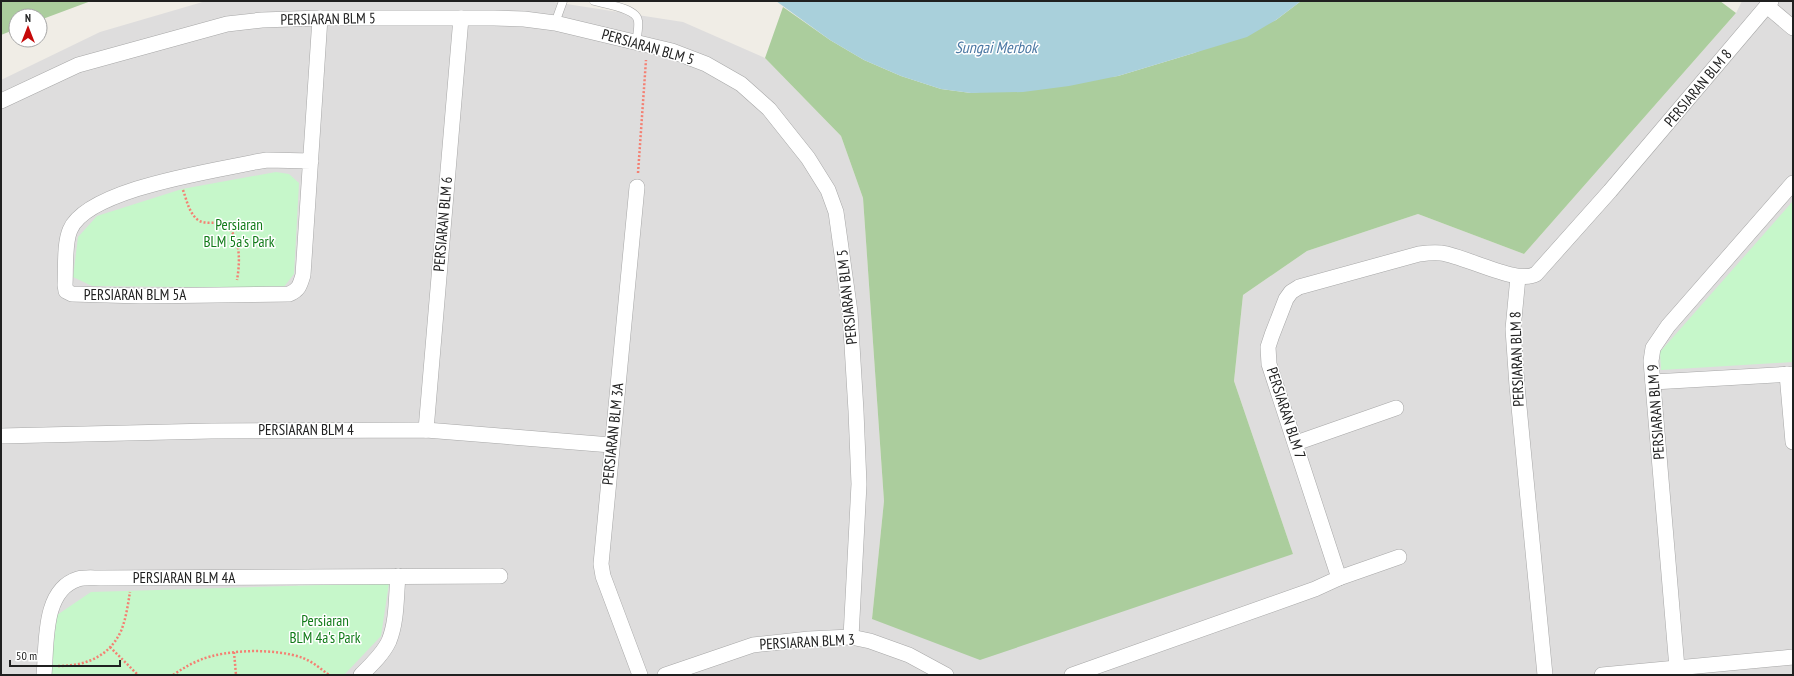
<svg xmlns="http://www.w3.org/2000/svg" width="1794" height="676" viewBox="0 0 1794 676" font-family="'PT Sans Narrow',sans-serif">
	<rect width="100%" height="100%" fill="#f0ede6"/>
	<path fill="#dedddd" d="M 206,1 L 547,1 L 683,22 L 765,58 L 841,136 L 863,198 L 884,501 L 872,619 L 1293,554 L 1234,381 L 1243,295 L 1307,251 L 1418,214 L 1524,254 L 1736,13 L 1742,1 L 1793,1 L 1793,675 L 1,675 L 1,80 L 100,32 Z"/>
	<g fill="#abcd9d">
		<path d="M 1,1 L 91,1 L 40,20 L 40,16 L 16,16 L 16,29 L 1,35 Z"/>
		<path d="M 1301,1 L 1720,1 L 1736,13 L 1524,254 L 1418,214 L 1307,251 L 1243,295 L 1234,381 L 1293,554 L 980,660 L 872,619 L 884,501 L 863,198 L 841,136 L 765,58 L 783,7 L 830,40 L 864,60 L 901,76 L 941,89 L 971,93 L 1118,76 L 1194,53 L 1276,20 Z"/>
	</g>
	<g fill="#c6f7ca">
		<path d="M 276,172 L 289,174 L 299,183 L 294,274 L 283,288 L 92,286 L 73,277 L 78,237 L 97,216 L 182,189 Z"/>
		<path d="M 1793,201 L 1793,362 L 1661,370 L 1660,352 Z"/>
		<path d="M 389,583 L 381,636 L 344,675 L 50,675 L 57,615 L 91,592 Z"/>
	</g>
	<path fill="#a9d0db" d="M 776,1 L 1301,1 L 1276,20 L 1247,37 L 1118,76 L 1069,86 L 1023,92 L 971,93 L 941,89 L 901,76 L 864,60 L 830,40 Z"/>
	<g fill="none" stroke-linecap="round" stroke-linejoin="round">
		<defs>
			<g id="lane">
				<path d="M 594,1 C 605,4 637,8 638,21 C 639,27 637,36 636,43"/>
				<path d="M 555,23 L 563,1"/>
			</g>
			<g id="street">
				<path d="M 1767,6 L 1793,28"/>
				<path d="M 1,101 L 78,65 L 227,24 L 262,20 L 320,18 L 494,18 L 524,19 L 555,23 L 672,51 L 706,64 L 741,84 L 769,109 L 808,158 L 828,190 L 836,212 L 850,312 L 856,411 L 859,484 L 851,637"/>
				<path d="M 311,161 L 267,160 L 255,162 C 214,171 87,189 70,230 C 64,244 66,270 65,285 L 66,291 L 72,294 L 141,296 L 289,294 C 299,290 300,285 303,275 L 320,18"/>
				<path d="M 637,187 L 601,564 L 603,576 L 640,675"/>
				<path d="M 1518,277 L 1513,329 L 1517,386 L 1545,675"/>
				<path d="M 1787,374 L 1793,442"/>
				<path d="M 1653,382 L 1793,374"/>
				<path d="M 426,430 L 461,18"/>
				<path d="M 1,436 L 211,431 L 426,430 L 611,445"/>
				<path d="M 1296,443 L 1396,408"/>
				<path d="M 1339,578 L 1399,557"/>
				<path d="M 1677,668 L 1651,361 L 1653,348 L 1668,326 L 1793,183"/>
				<path d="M 44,675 C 47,645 42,590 78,579 C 85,577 93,578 100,578 L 500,576"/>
				<path d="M 361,675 C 371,665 383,654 389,641 C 397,621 396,598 398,576"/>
				<path d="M 665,675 L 753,645 L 809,639 L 851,637 L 870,641 L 909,655 L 946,675"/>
				<path d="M 1072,675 L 1315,589 L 1339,578 L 1269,364 L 1268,347 L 1272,335 L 1286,299 L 1291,292 L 1299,287 L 1419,254 C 1426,253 1434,252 1441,253 C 1465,256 1517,285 1536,274 L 1610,191 L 1771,1"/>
				<path d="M 1602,675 L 1793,657"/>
			</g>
		</defs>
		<use href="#lane" stroke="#a7a7a7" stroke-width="9"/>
		<use href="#street" stroke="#a7a7a7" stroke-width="16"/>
		<g stroke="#f48073" stroke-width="2.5" stroke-dasharray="2 2" stroke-linecap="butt">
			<path d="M 638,173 L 646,60"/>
			<path d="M 183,190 C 187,201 189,213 198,220 C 205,225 215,221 222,224 C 242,233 240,263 237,280"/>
			<path d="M 110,647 L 138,675"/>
			<path d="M 234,652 L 236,675"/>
			<path d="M 58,666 C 85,666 109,657 121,631 C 126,619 128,604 130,592"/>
			<path d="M 173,675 C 182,669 190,664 200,660 C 227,649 275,648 303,658 C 313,662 321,669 329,675"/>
		</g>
		<use href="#lane" stroke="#fff" stroke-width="8"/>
		<use href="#street" stroke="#fff" stroke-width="15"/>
	</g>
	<g text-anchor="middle" stroke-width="3" stroke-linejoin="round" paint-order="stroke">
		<g font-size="15" fill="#202020" stroke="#fff">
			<text transform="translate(328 19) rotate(-1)" y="5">PERSIARAN BLM 5</text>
			<text transform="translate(648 47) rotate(16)" y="5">PERSIARAN BLM 5</text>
			<text transform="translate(1698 88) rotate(-50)" y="5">PERSIARAN BLM 8</text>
			<text transform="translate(443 224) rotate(-85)" y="5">PERSIARAN BLM 6</text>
			<text x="135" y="300">PERSIARAN BLM 5A</text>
			<text transform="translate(847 297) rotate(-96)" y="5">PERSIARAN BLM 5</text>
			<text transform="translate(1517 359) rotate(-92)" y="5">PERSIARAN BLM 8</text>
			<text transform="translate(1656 412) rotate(-94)" y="5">PERSIARAN BLM 9</text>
			<text transform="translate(1286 413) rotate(72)" y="5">PERSIARAN BLM 7</text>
			<text x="306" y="435">PERSIARAN BLM 4</text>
			<text transform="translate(613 434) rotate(-84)" y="5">PERSIARAN BLM 3A</text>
			<text x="184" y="583">PERSIARAN BLM 4A</text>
			<text transform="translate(807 642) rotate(-3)" y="5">PERSIARAN BLM 3</text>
		</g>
		<g font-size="15" fill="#117b19" stroke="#fff">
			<text x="239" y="230">Persiaran<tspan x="239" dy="17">BLM 5a's Park</tspan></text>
			<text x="325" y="626">Persiaran<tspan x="325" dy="17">BLM 4a's Park</tspan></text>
		</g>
		<g font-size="16" font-style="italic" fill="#4c79a4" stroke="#fff">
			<text x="996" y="53">Sungai Merbok</text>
		</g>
	</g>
	<rect width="1794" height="676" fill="none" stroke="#202020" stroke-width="4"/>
	<g transform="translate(28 28)"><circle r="19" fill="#ffffff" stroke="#a6a6a6"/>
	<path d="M0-3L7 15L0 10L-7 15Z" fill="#c60909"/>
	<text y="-6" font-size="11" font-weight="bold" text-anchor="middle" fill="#202020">N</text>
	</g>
	<path d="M10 660v6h110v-6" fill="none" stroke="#202020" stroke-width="2"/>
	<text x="16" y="660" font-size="12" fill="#202020" stroke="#ffffff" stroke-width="3" paint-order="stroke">50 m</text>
</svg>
